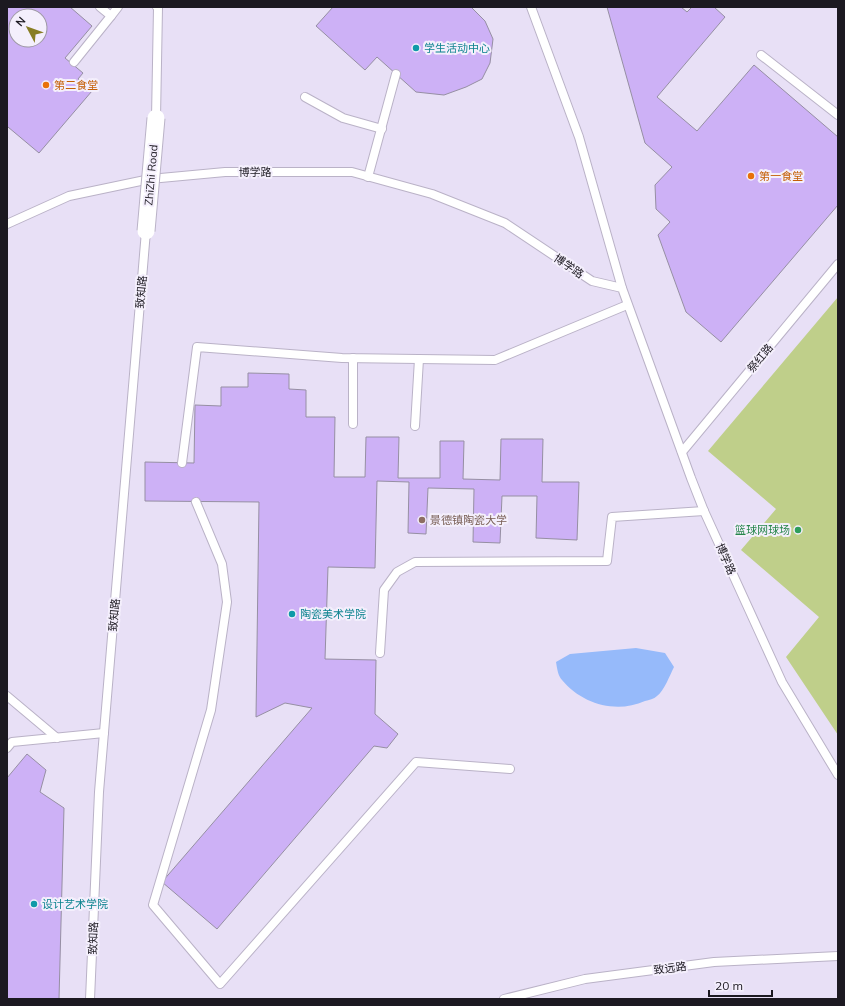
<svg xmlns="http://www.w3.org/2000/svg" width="845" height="1006" viewBox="0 0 845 1006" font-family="Mulish,'Noto Sans SC',sans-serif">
	<rect width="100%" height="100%" fill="#e8e0f6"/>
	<path fill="#bfcf8a" d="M 838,297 L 838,735 L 786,657 L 819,617 L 741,550 L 776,509 L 708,451 Z"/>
	<path fill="#96bafa" d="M 636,648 L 665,653 L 674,667 C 670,675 664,691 657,696 C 654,699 649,700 645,701 C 616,714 582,704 562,680 C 558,676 557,668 556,662 L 570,654 Z"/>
	<g fill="#cdb1f6" stroke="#968fa3" fill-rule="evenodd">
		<path d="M 7,7 L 70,7 L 92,26 L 65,58 L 83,73 L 78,79 L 92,91 L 39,153 L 8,127 L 7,128 ZM 16,16 L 40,16 L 40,40 L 16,40 Z"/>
		<path d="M 333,7 L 471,7 L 485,21 L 493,39 L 490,63 L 482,79 L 466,87 L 444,95 L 416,92 L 377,57 L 365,70 L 316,26 Z"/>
		<path d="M 607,7 L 681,7 L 687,12 L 692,7 L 714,7 L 725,17 L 657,97 L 697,131 L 754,65 L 838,137 L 838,205 L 721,342 L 686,312 L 658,235 L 670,222 L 656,209 L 655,185 L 672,167 L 645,143 Z"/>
		<path d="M 248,373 L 289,374 L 289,389 L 306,390 L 306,417 L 335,417 L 334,477 L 365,477 L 366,437 L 399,437 L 398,478 L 440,478 L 440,441 L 464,441 L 463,479 L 500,480 L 501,439 L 543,439 L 542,482 L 579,482 L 577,540 L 536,538 L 537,496 L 502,496 L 500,543 L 473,542 L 474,489 L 428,488 L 426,534 L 408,533 L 409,482 L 377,481 L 375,568 L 328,567 L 325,659 L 376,660 L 375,714 L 398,734 L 387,748 L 374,746 L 217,929 L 162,882 L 312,708 L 285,703 L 256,717 L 259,502 L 145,501 L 145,462 L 194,463 L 195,405 L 221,406 L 221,387 L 248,387 Z"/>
		<path d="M 27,754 L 46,770 L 40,792 L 64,808 L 59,999 L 7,999 L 7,778 Z"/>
	</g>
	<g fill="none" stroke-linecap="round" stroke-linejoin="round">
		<defs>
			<g id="service">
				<path d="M 100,7 L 111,16 L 118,7"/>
				<path d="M 531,7 L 579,137 L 622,288"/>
				<path d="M 761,55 L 838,115"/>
				<path d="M 74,62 L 111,16"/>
				<path d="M 305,97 L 343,118 L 382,129"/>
				<path d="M 156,118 L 158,8 L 157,7"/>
				<path d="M 368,177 L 396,74"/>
				<path d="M 7,224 L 69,196 L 150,179 L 225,172 L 352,172 L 432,194 L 505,223 L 592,281 L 622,288 L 691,478 L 704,511 L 782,682 L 838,775"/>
				<path d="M 353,358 L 353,424"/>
				<path d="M 415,426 L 419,359"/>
				<path d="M 682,452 L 838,264"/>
				<path d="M 182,463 L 197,347 L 342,358 L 495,360 L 627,305"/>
				<path d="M 196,502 L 222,564 L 227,602 L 211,710 L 153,905 L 220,984 L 416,762 L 510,769"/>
				<path d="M 380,653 L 384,590 L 397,572 L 415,562 L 607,561 L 612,517 L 704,511"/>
				<path d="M 7,696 L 57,738"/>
				<path d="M 7,748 L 12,742 L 104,733"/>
				<path d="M 90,999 L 99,792 L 146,231"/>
				<path d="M 504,999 L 585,979 L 714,962 L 838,956"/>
			</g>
		</defs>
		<use href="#service" stroke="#bab2c7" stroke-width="10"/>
		<use href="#service" stroke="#fff" stroke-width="8"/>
		<defs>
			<path id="minor-bridge" d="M 146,231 L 156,118"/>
		</defs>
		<use href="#minor-bridge" stroke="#bab2c7" stroke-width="19" stroke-linecap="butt"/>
		<use href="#minor-bridge" stroke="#fff" stroke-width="17"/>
	</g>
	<g fill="#0f9aa8" stroke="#f4effc" stroke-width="1.5">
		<circle cx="416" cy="48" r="4"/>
		<circle cx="292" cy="614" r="4"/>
		<circle cx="34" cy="904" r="4"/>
	</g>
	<g fill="#e8710a" stroke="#f4effc" stroke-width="1.5">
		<circle cx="46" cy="85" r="4"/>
		<circle cx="751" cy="176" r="4"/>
	</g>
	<circle fill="#8d6e63" stroke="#f4effc" stroke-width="1.5" cx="422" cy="520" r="4"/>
	<circle fill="#2e9e5b" stroke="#f4effc" stroke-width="1.5" cx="798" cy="530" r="4"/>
	<g text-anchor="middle" stroke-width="4" stroke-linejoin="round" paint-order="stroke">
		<g font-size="11" fill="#0d838f" stroke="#f4effc" text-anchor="start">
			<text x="424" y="52">学生活动中心</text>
			<text x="300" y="618">陶瓷美术学院</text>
			<text x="42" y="908">设计艺术学院</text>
		</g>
		<g font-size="11" fill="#c56008" stroke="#f4effc" text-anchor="start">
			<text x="54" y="89">第二食堂</text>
			<text x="759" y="180">第一食堂</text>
		</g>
		<g font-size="11" fill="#1c1921" stroke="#f4effc">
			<text x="255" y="176">博学路</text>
			<text transform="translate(151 175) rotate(-85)" y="4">ZhiZhi Road</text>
			<text transform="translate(569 266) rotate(34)" y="4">博学路</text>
			<text transform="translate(141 292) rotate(-85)" y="4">致知路</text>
			<text transform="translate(760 358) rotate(-50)" y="4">祭红路</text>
			<text transform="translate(726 559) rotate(66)" y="4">博学路</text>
			<text transform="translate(114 615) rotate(-85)" y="4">致知路</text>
			<text transform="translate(93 938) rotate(-88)" y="4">致知路</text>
			<text transform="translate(670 968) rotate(-7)" y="4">致远路</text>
		</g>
		<g font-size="11" fill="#785e54" stroke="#f4effc" text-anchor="start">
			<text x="430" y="524">景德镇陶瓷大学</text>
		</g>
		<g font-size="11" fill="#27864d" stroke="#f4effc" text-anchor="end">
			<text x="790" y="534">篮球网球场</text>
		</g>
	</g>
	<rect width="845" height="1006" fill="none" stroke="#1c1921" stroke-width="16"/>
	<g transform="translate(28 28) rotate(311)"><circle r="19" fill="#f4effc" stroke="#9e99a4"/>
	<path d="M0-3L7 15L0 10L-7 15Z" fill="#887d23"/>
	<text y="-6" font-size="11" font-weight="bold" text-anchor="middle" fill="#1c1921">N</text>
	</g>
	<path d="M709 990v6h63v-6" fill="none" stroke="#1c1921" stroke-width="2"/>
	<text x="715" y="990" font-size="12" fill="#1c1921" stroke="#f4effc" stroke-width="3" paint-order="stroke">20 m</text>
</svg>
